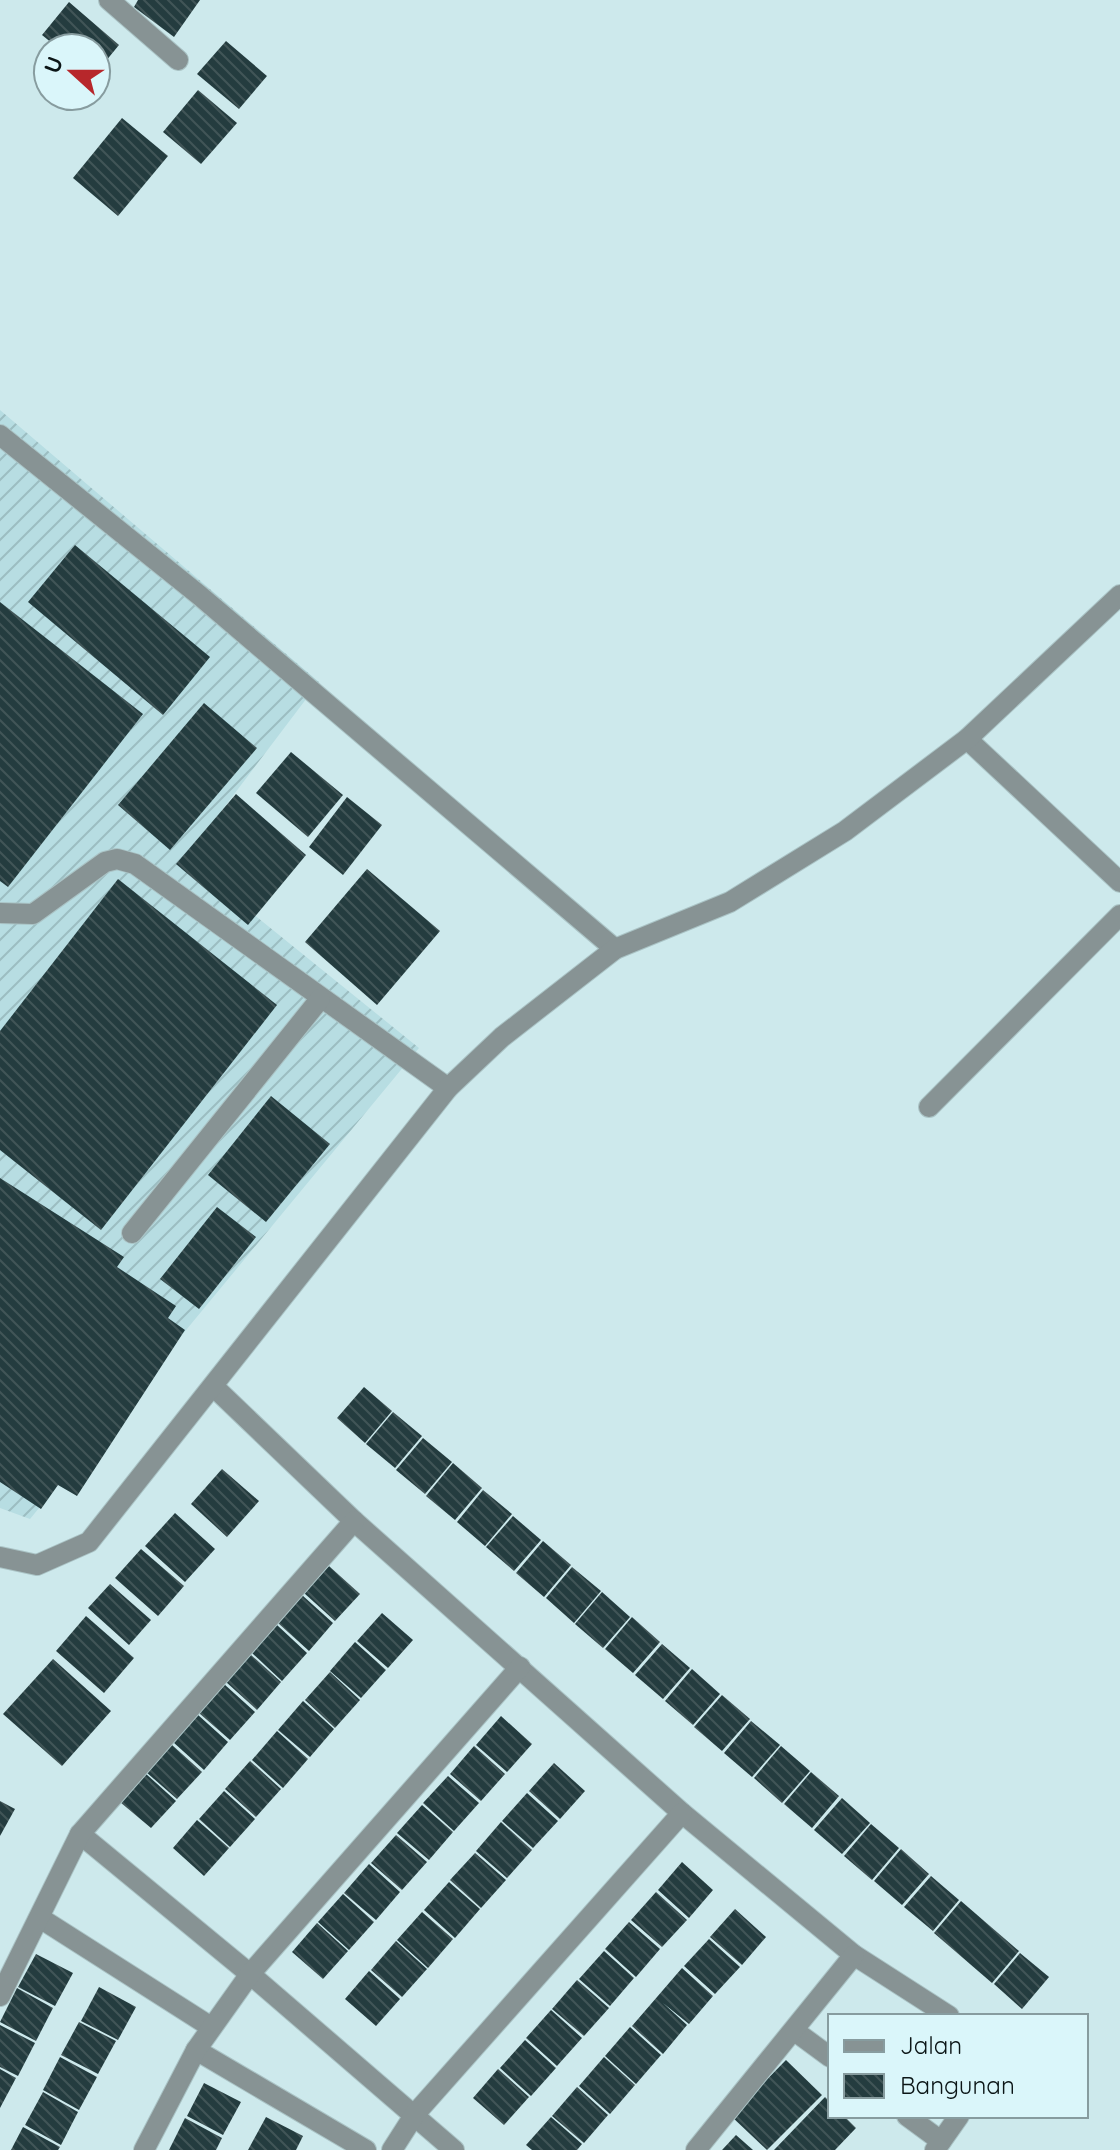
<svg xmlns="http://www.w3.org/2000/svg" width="1120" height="2150" viewBox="0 0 1120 2150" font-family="Quicksand,sans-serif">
	<defs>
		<pattern id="industrial-furrows" width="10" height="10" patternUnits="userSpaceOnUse" patternTransform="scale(2)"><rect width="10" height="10" fill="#b7dde2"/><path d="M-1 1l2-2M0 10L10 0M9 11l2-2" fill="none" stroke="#9cbdc1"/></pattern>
		<pattern id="building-back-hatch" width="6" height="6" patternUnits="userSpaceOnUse" patternTransform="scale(2)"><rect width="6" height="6" fill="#243c3f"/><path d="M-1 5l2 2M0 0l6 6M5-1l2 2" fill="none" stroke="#415557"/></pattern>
	</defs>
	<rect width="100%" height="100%" fill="#cde9ec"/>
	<path fill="url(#industrial-furrows)" d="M 0,410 L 319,682 L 185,859 L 419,1048 L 30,1519 L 0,1508 Z"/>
	<g fill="url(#building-back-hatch)">
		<path d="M 138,0 L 200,0 L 174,37 L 134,7 Z"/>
		<path d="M 69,2 L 119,45 L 96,73 L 96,48 L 58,48 L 42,35 Z"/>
		<path d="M 226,41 L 267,76 L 239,109 L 197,74 Z"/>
		<path d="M 198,90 L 237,123 L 201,164 L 163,132 Z"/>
		<path d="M 122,118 L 168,156 L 118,216 L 73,178 Z"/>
		<path d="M 75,545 L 210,657 L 163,715 L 28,602 Z"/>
		<path d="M 0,602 L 143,714 L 8,887 L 0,881 Z"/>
		<path d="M 204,703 L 257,748 L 170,850 L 118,805 Z"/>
		<path d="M 291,752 L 343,795 L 308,837 L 256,793 Z"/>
		<path d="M 236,794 L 306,855 L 248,925 L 176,864 Z"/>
		<path d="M 347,797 L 382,825 L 343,875 L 309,847 Z"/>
		<path d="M 367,869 L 440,931 L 377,1005 L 305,942 Z"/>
		<path d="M 118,879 L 277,1005 L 101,1230 L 0,1150 L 0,1031 Z"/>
		<path d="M 271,1096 L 330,1144 L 266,1222 L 208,1175 Z"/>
		<path d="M 0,1178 L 124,1257 L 117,1267 L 176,1306 L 168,1318 L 185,1330 L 77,1496 L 58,1485 L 41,1509 L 0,1482 Z"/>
		<path d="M 217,1207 L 256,1237 L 199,1309 L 160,1279 Z"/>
		<path d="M 364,1387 L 392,1411 L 365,1443 L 337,1418 Z"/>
		<path d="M 393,1412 L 422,1436 L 395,1468 L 366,1444 Z"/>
		<path d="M 423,1438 L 452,1462 L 425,1494 L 396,1470 Z"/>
		<path d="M 453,1463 L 482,1488 L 455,1520 L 426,1496 Z"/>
		<path d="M 222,1469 L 259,1501 L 227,1537 L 191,1504 Z"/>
		<path d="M 483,1490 L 512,1514 L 485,1546 L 457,1522 Z"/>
		<path d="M 175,1513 L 215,1549 L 185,1582 L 145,1546 Z"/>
		<path d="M 513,1516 L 541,1540 L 514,1571 L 486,1547 Z"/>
		<path d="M 543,1541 L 571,1565 L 544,1597 L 516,1573 Z"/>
		<path d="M 141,1549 L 184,1586 L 158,1616 L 115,1578 Z"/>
		<path d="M 329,1566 L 360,1594 L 335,1621 L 304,1593 Z"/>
		<path d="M 572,1567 L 601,1591 L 574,1623 L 546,1598 Z"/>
		<path d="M 110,1584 L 151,1620 L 129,1645 L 88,1608 Z"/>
		<path d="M 602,1592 L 630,1617 L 603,1648 L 575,1624 Z"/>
		<path d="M 302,1595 L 333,1623 L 309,1651 L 278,1623 Z"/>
		<path d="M 382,1613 L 413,1640 L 388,1668 L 357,1641 Z"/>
		<path d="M 86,1616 L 134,1658 L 104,1693 L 56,1651 Z"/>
		<path d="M 632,1617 L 660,1642 L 633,1673 L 605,1649 Z"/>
		<path d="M 277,1625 L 307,1653 L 282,1681 L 252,1653 Z"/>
		<path d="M 355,1642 L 386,1670 L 361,1698 L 330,1671 Z"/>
		<path d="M 662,1644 L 690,1668 L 663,1699 L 635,1675 Z"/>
		<path d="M 250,1654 L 281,1682 L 257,1710 L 226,1682 Z"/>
		<path d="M 53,1659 L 111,1711 L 62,1766 L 3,1714 Z"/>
		<path d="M 692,1669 L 720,1694 L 693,1725 L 665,1701 Z"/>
		<path d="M 330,1672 L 360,1700 L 335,1728 L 305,1700 Z"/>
		<path d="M 224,1684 L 255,1712 L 230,1740 L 199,1713 Z"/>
		<path d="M 722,1695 L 750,1719 L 722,1751 L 694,1727 Z"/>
		<path d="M 303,1701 L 334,1729 L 310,1757 L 278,1730 Z"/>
		<path d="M 197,1714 L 228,1742 L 204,1770 L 173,1742 Z"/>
		<path d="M 501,1716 L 532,1744 L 507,1772 L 476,1745 Z"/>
		<path d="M 751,1721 L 780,1745 L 752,1777 L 724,1753 Z"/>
		<path d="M 277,1731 L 308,1759 L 283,1788 L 252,1760 Z"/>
		<path d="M 171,1744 L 202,1772 L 177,1799 L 146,1772 Z"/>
		<path d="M 474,1746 L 505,1774 L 481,1801 L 450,1774 Z"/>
		<path d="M 781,1746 L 810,1771 L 782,1803 L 754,1778 Z"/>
		<path d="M 250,1761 L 281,1789 L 256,1817 L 225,1789 Z"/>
		<path d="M 554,1763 L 585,1791 L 560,1819 L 529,1791 Z"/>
		<path d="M 811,1772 L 839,1796 L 812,1828 L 784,1804 Z"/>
		<path d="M 145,1773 L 176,1801 L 151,1828 L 120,1802 Z"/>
		<path d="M 448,1776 L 479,1803 L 454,1831 L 423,1803 Z"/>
		<path d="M 224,1791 L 255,1819 L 230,1847 L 199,1819 Z"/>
		<path d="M 527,1793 L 558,1821 L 533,1848 L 502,1821 Z"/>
		<path d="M 842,1798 L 870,1823 L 842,1854 L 814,1830 Z"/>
		<path d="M 0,1801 L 15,1809 L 0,1836 Z"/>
		<path d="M 422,1805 L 453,1832 L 429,1860 L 397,1833 Z"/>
		<path d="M 197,1820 L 229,1848 L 204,1876 L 173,1848 Z"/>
		<path d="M 501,1822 L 532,1850 L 507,1878 L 476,1851 Z"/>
		<path d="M 871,1824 L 899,1848 L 872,1880 L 844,1856 Z"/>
		<path d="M 396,1835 L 427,1862 L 402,1890 L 371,1863 Z"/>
		<path d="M 901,1849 L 929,1874 L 902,1905 L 874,1881 Z"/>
		<path d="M 475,1853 L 506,1880 L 481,1908 L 450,1880 Z"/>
		<path d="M 682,1862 L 713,1890 L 689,1918 L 658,1890 Z"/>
		<path d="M 369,1864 L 400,1892 L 376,1920 L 344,1893 Z"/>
		<path d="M 931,1876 L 959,1900 L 933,1931 L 904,1907 Z"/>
		<path d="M 449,1882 L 480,1909 L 455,1938 L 424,1910 Z"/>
		<path d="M 656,1892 L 687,1920 L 662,1947 L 631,1920 Z"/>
		<path d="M 343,1894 L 374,1922 L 349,1950 L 318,1922 Z"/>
		<path d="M 961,1901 L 1019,1951 L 992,1983 L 934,1933 Z"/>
		<path d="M 735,1909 L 766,1937 L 742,1965 L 710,1937 Z"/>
		<path d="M 422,1912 L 453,1939 L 428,1968 L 397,1940 Z"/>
		<path d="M 629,1922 L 660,1949 L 636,1977 L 605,1949 Z"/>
		<path d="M 317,1923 L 348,1951 L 323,1979 L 292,1952 Z"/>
		<path d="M 709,1939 L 740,1967 L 715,1994 L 684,1966 Z"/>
		<path d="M 396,1941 L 427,1969 L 402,1997 L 371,1970 Z"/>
		<path d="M 604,1951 L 634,1978 L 610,2006 L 579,1979 Z"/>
		<path d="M 1020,1953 L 1049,1977 L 1022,2009 L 994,1984 Z"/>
		<path d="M 36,1954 L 73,1973 L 55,2006 L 18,1987 Z"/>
		<path d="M 682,1968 L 713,1996 L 689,2024 L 663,2003 L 687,2025 L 663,2054 L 632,2026 Z"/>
		<path d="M 369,1971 L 400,1999 L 376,2026 L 345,1999 Z"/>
		<path d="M 577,1980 L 609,2008 L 584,2036 L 552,2009 Z"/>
		<path d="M 99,1987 L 136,2007 L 118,2040 L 81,2021 Z"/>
		<path d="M 17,1988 L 53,2008 L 36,2041 L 0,2022 Z"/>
		<path d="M 551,2010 L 582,2038 L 557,2066 L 526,2038 Z"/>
		<path d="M 79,2022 L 116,2041 L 98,2074 L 61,2055 Z"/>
		<path d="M 0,2025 L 35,2043 L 18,2076 L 0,2067 Z"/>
		<path d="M 630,2027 L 661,2055 L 636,2084 L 605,2056 Z"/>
		<path d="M 525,2040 L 556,2068 L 531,2096 L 500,2068 Z"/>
		<path d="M 60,2057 L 97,2077 L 79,2110 L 43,2090 Z"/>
		<path d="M 604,2057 L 635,2085 L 610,2114 L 579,2086 Z"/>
		<path d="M 786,2060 L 822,2095 L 767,2150 L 731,2116 Z"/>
		<path d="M 0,2069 L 16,2078 L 0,2108 Z"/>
		<path d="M 498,2069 L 529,2097 L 504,2125 L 473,2098 Z"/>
		<path d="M 204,2083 L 241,2102 L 223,2135 L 187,2116 Z"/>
		<path d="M 577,2087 L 608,2115 L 584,2143 L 552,2116 Z"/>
		<path d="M 43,2092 L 78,2112 L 61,2145 L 25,2125 Z"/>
		<path d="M 825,2097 L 830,2102 L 830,2116 L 844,2116 L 856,2128 L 835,2150 L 774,2150 Z"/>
		<path d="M 266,2117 L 303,2136 L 296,2150 L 248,2150 Z"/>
		<path d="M 551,2117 L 582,2144 L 577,2150 L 532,2150 L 526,2145 Z"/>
		<path d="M 185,2118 L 222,2138 L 216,2150 L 169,2150 Z"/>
		<path d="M 23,2127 L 60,2147 L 58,2150 L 11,2150 Z"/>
		<path d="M 736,2135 L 753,2150 L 722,2150 Z"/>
	</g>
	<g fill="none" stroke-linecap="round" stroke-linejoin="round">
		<defs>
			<g id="minor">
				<path d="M 109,0 L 178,60"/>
				<path d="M 0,435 L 199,595 L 615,949"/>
				<path d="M 967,739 L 1120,882"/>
				<path d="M 0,913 L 33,914 L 105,862 L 117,859 L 135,864 L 448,1088"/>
				<path d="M 929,1107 L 1120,915"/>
				<path d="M 132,1233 L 320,999"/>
				<path d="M 214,1387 L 354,1521 L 682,1813 L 854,1955 L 949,2016"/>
				<path d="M 0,1557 L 37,1565 L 89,1542 L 448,1088 L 502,1037 L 615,949 L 730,902 L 845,831 L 967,739 L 1120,595"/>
				<path d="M 80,1834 L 250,1974 L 454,2150"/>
				<path d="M 40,1918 L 211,2027"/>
				<path d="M 0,1996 L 80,1834 L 354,1521"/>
				<path d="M 796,2032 L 830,2057"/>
				<path d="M 196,2050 L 366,2150"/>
				<path d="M 907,2116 L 941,2141"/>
				<path d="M 144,2150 L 196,2050 L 250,1974 L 520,1667"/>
				<path d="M 392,2150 L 415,2114 L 682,1813"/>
				<path d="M 696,2150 L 854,1955"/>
				<path d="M 935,2150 L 959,2116"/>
			</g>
		</defs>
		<use href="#minor" stroke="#aac3c5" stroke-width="22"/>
		<use href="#minor" stroke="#879394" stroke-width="20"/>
	</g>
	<rect x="828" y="2014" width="260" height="104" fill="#daf6fa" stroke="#879c9f" stroke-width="2"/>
	<rect x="844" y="2040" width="40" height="12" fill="#879394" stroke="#879c9f" stroke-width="2"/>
	<text x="900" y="2054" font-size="24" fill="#0b1516">Jalan</text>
	<rect x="844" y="2074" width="40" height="24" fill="url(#building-back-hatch)" stroke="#879c9f" stroke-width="2"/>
	<text x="900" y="2094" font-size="24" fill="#0b1516">Bangunan</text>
	<g transform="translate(72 72) rotate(291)"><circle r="38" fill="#daf6fa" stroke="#879c9f" stroke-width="2"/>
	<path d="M0-6L14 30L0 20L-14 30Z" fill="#b7272b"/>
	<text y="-12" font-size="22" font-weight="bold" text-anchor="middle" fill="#0b1516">U</text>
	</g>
</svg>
